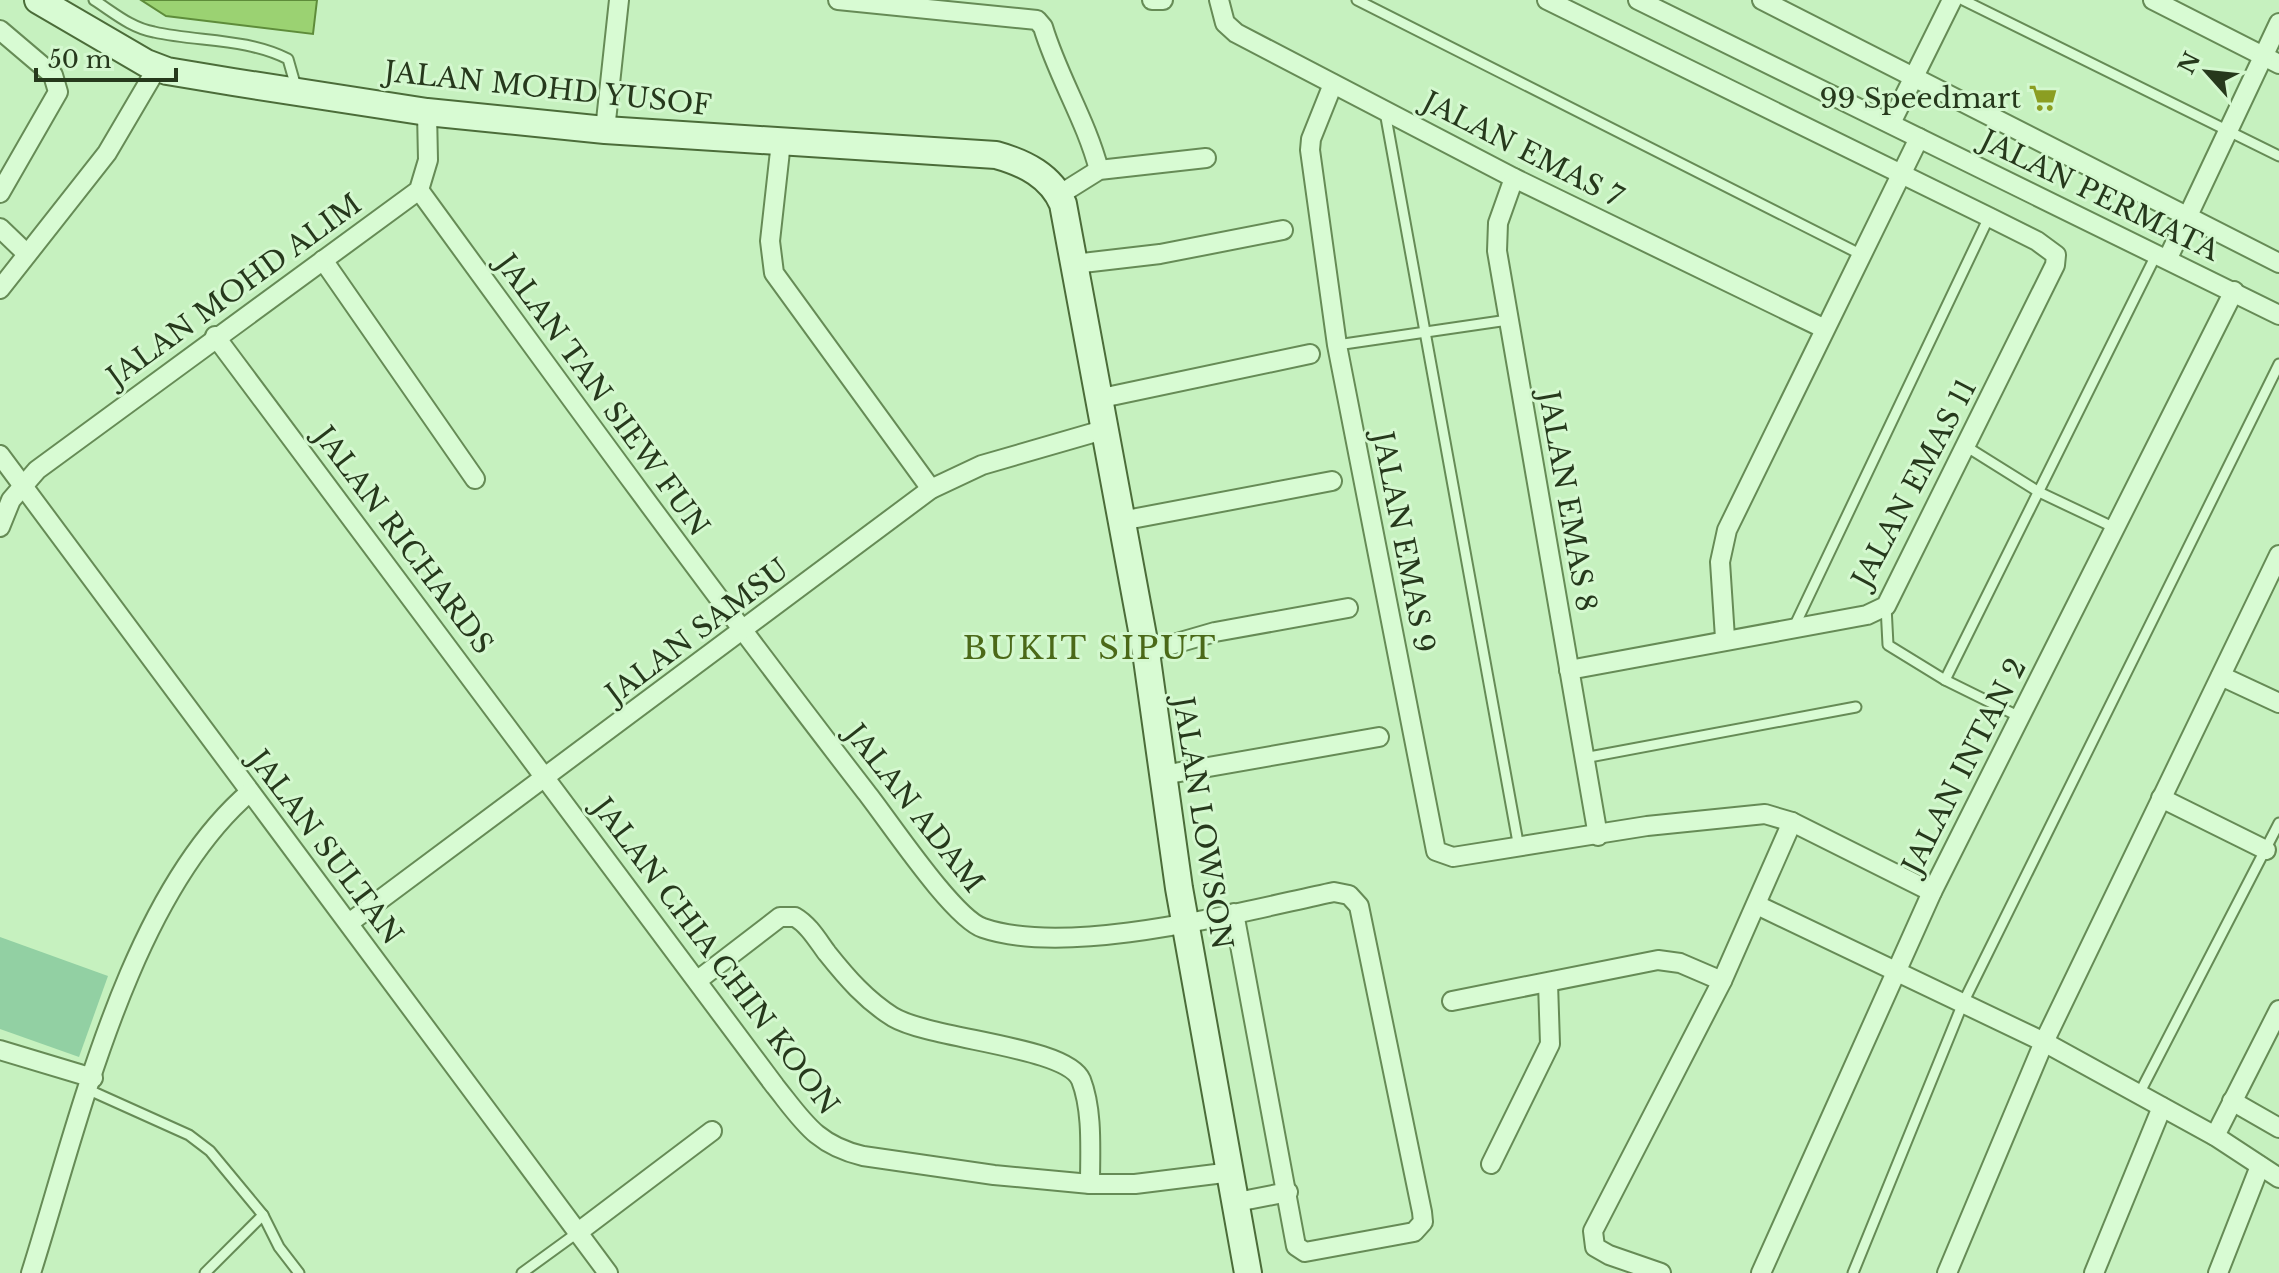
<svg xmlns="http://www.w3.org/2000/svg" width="2279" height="1273" viewBox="0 0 2279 1273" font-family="'Libre Baskerville',serif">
	<rect width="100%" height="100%" fill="#c6f1bf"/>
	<path fill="#92d0a3" d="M 0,937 L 108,976 L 79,1057 L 0,1029 Z"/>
	<path fill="#9bd272" stroke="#5e8c3a" stroke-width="2" d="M 141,0 L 317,0 L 313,34 L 166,16 Z"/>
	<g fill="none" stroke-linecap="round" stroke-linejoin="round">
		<defs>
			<g id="lane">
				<path d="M 94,0 C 113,12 131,28 154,32 C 199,42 246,38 288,59 L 296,87"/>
				<path d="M 1357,0 L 1860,254"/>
				<path d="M 1963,0 L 2279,156"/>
				<path d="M 1385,112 L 1519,848"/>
				<path d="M 1337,345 L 1508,320"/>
				<path d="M 1967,447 L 2039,492 L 2115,528"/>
				<path d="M 1886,606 L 1888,645 L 1945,680 L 2020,717"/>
				<path d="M 1794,627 L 1989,217"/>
				<path d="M 1945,680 L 2157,253"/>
				<path d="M 1584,758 L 1856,707"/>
				<path d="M 89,1090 L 189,1135 L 210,1151 L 263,1215 L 279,1247 L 299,1273"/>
				<path d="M 2139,1094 L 2279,823"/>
				<path d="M 205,1273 L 263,1215"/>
				<path d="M 522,1273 L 577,1233"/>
				<path d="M 1853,1273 L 1963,1003 L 2279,364"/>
			</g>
			<g id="street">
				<path d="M 838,0 L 1037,20 L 1043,27 C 1058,77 1086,120 1099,170"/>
				<path d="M 1152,0 L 1163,0"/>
				<path d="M 1219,0 L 1225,23 L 1236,33 L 1514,178 L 1823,328"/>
				<path d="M 1547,0 L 1989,217 L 2037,241 L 2056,255 L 2055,265 L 1886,606 L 1867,615 L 1569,670"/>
				<path d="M 1638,0 L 2279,315"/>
				<path d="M 1762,0 L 2279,263"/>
				<path d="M 2153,0 L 2279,64"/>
				<path d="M 0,30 L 53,75 L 58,92 L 0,193"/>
				<path d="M 1333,84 L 1311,139 L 1310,150 L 1337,345 L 1436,851 L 1453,857 L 1647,826 L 1765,814 L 1792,822 L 1932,892"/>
				<path d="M 1891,123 L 1952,0"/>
				<path d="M 605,130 L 619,0"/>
				<path d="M 781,142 L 770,241 L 774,273 L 931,489"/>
				<path d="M 1514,178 L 1498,223 L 1497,251 L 1598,836"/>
				<path d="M 419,190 C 566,392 713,594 866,792 C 889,821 953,918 983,928 C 1070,958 1243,911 1334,892 L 1349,895 L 1359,906 L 1422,1212 L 1423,1222 L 1414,1232 L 1305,1252 L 1296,1246 L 1234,913"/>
				<path d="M 1059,195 L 1099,170 L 1206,158"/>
				<path d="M 0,228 L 26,253"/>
				<path d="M 2168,258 L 2279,23"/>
				<path d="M 323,260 L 475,479"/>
				<path d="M 1074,264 L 1160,254 L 1283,230"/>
				<path d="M 0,289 L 107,153 L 157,68"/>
				<path d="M 215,336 L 775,1086 C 803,1121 816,1145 863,1156 L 994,1175 L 1090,1184 L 1135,1184 L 1232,1172"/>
				<path d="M 1097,399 L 1310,354"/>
				<path d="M 0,455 L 608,1273"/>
				<path d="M 1121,521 L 1332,481"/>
				<path d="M 0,527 L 11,500 L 37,470 L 419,190 L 428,160 L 427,112"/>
				<path d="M 1725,638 L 1720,562 L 1727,530 L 1919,138"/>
				<path d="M 1146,652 L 1215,632 L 1348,608"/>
				<path d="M 2221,676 L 2279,703"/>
				<path d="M 1163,775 L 1379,737"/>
				<path d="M 2161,798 L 2266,850"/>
				<path d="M 1757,905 L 2044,1042 L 2215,1136 L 2279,1178"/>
				<path d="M 349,923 L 931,489 L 982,465 L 1103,430"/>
				<path d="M 698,980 L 780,917 L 795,917 C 809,925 818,941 827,953 C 847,978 866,1000 893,1017 C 932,1040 1067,1046 1081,1080 C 1093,1111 1090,1151 1090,1184"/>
				<path d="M 1452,1001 L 1658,960 L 1680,963 L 1722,981"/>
				<path d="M 0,1050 L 93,1078"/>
				<path d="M 2232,1101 L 2279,1128"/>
				<path d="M 2215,1136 L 2279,1010"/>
				<path d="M 1491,1164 L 1550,1044 L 1548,983"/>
				<path d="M 1237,1202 L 1288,1192"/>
				<path d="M 577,1233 L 712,1131"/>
				<path d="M 31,1273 C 78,1125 129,895 250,792"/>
				<path d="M 1661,1273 L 1609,1255 L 1595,1247 L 1593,1231 L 1722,981 L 1792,822"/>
				<path d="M 1761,1273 L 1932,892 L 2234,291"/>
				<path d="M 1947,1273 L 2044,1042 L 2279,555"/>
				<path d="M 2094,1273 L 2162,1107"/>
				<path d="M 2218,1273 L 2260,1166"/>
			</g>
			<path id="secondary" d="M 38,0 L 146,63 L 167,71 L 233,82 L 427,112 L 605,130 L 996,155 C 1025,163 1051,176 1063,204 L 1146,652 L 1179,888 L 1248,1273"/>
		</defs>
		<use href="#lane" stroke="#668b56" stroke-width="13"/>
		<use href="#street" stroke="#668b56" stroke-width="22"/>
		<use href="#secondary" stroke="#4b6c39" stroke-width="30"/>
		<use href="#lane" stroke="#d8fbd3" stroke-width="9"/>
		<use href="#street" stroke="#d8fbd3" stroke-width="18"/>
		<use href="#secondary" stroke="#d8fbd3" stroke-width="26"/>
	</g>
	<defs>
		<symbol id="supermarket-bare" viewBox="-9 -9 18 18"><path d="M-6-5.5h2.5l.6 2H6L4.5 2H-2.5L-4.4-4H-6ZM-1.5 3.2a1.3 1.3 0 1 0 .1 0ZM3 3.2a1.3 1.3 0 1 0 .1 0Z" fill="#8b9e22" stroke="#d4f8cf" stroke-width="2.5" paint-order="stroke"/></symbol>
	</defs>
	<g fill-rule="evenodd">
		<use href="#supermarket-bare" x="2023" y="78" width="40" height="40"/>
	</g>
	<g text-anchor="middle" stroke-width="6" stroke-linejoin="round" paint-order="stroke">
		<g font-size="28" fill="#26391c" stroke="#d4f8cf">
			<text transform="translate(548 88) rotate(6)" y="10">JALAN MOHD YUSOF</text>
			<text transform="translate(1523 149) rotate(27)" y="10">JALAN EMAS 7</text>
			<text transform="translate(2100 195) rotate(26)" y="10">JALAN PERMATA</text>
			<text transform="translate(234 290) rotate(-36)" y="10">JALAN MOHD ALIM</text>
			<text transform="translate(603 395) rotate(54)" y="10">JALAN TAN SIEW FUN</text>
			<text transform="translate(1914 483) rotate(-62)" y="10">JALAN EMAS 11</text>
			<text transform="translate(1568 501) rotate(80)" y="10">JALAN EMAS 8</text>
			<text transform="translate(404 540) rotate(53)" y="10">JALAN RICHARDS</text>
			<text transform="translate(1404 542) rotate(79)" y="10">JALAN EMAS 9</text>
			<text transform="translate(697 631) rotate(-37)" y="10">JALAN SAMSU</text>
			<text transform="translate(1964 766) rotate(-63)" y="10">JALAN INTAN 2</text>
			<text transform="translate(915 808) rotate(52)" y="10">JALAN ADAM</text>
			<text transform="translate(1203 823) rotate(81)" y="10">JALAN LOWSON</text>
			<text transform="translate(326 847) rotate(53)" y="10">JALAN SULTAN</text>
			<text transform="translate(716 956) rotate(53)" y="10">JALAN CHIA CHIN KOON</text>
		</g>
		<g font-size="28" fill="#26391c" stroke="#d4f8cf" text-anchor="end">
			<text x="2021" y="108">99 Speedmart</text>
		</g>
		<g font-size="32" letter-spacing="2" fill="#4b6918" stroke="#d4f8cf">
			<text x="1090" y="659">BUKIT SIPUT</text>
		</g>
	</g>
	<g transform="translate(2207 72) rotate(297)" stroke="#d4f8cf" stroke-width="6" paint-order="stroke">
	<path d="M0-6L14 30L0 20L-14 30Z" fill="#26391c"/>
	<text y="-12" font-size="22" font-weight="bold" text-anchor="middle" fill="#26391c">N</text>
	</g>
	<path d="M36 68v12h140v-12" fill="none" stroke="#26391c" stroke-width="4"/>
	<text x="48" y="68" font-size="24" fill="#26391c" stroke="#d4f8cf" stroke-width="6" paint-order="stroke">50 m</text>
</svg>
